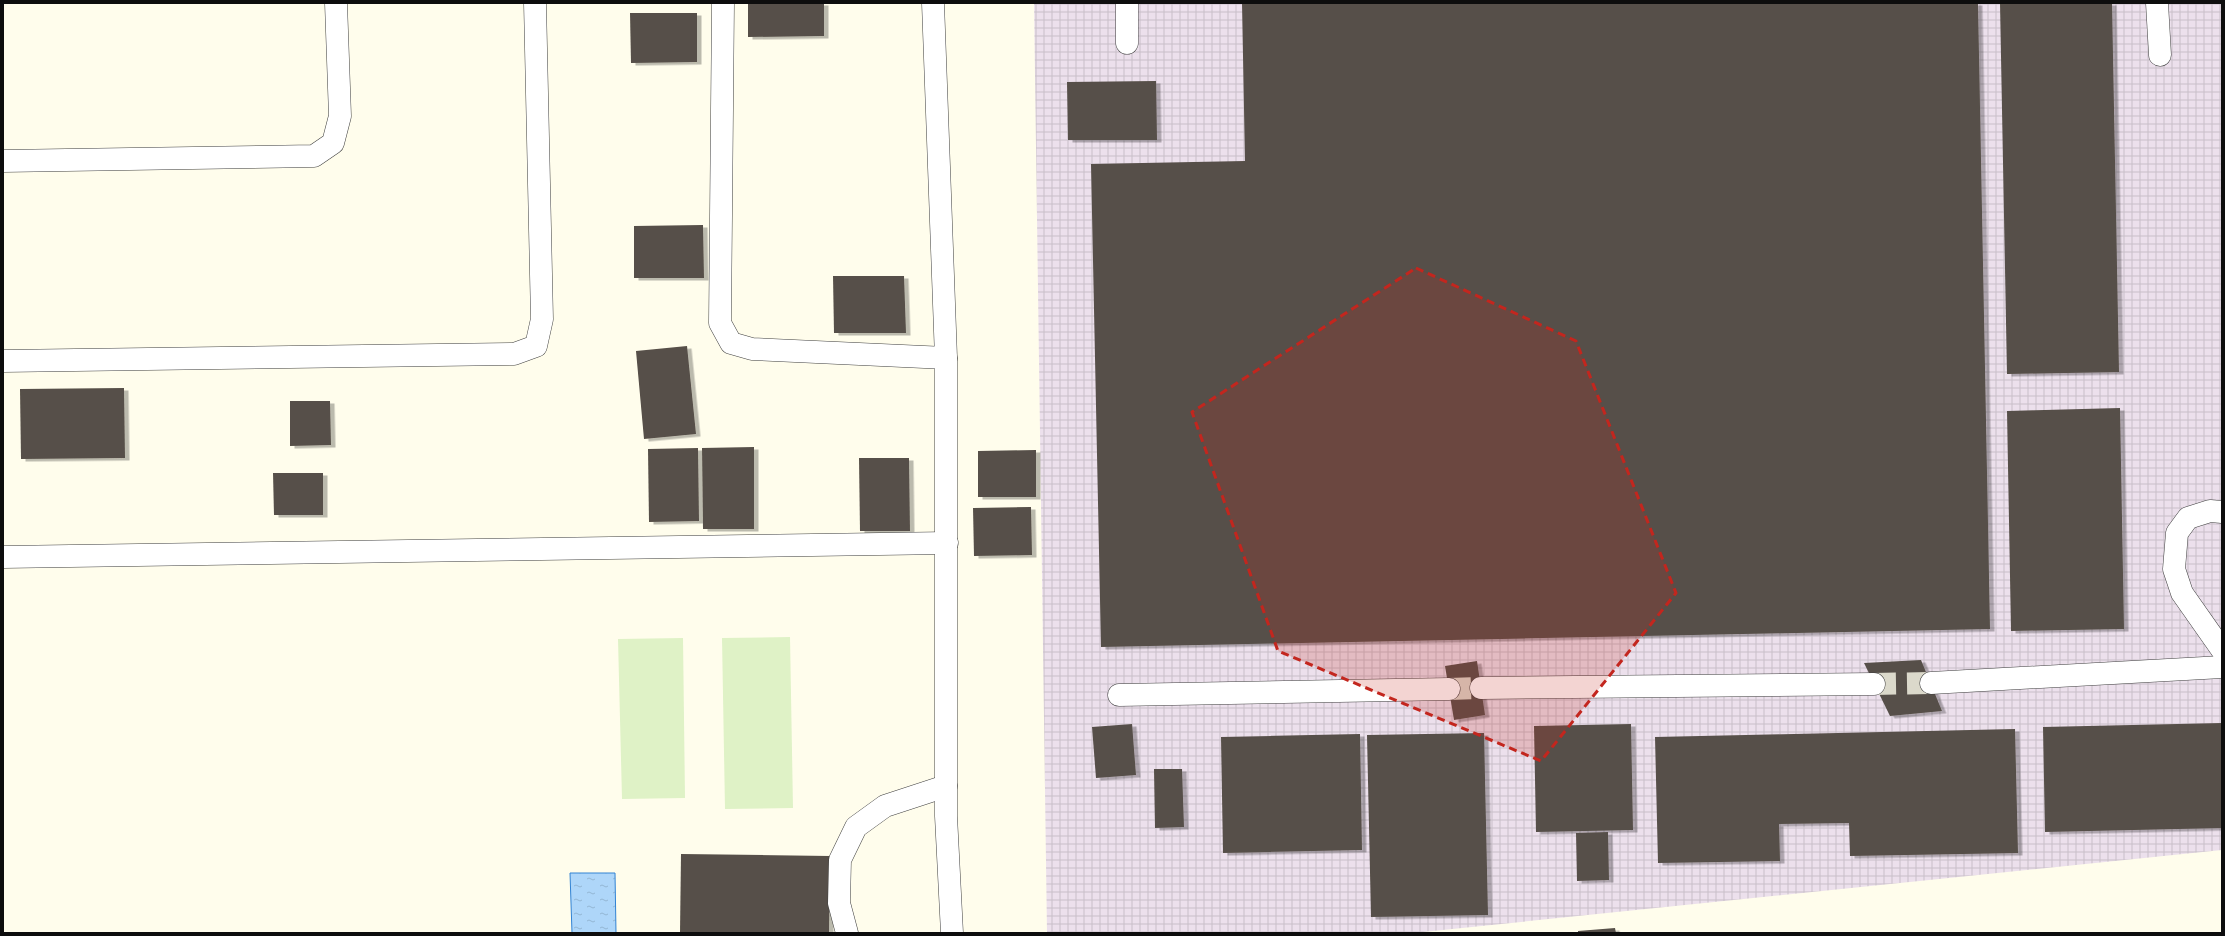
<svg xmlns="http://www.w3.org/2000/svg" width="2225" height="936" viewBox="0 0 2225 936" font-family="'Source Serif 4',serif">
	<defs>
		<pattern id="industrial-grid" width="8" height="8" patternUnits="userSpaceOnUse"><rect width="8" height="8" fill="#ece0ec"/><path d="M0 4h8M4 0v8" fill="none" stroke="#c9bfc9"/></pattern>
		<pattern id="water-ripples" width="26" height="14" patternUnits="userSpaceOnUse"><rect width="26" height="14" fill="#aed6f9"/><path d="M2 4q2-2 4 0t4 0M15 11q2-2 4 0t4 0" fill="none" stroke="#94b6d4"/></pattern>
		<filter id="shadow"><feDropShadow dx="4.5" dy="2.5" stdDeviation="0" flood-color="#0004"/></filter>
	</defs>
	<rect width="100%" height="100%" fill="#fffdec"/>
	<path fill="url(#industrial-grid)" d="M 1034,3 L 2222,3 L 2222,850 L 1413,933 L 1047,933 Z"/>
	<g fill="#dff2c6">
		<path d="M 790,637 L 793,808 L 725,809 L 722,638 Z"/>
		<path d="M 683,638 L 685,798 L 622,799 L 618,639 Z"/>
	</g>
	<path fill="url(#water-ripples)" stroke="#3283d4" d="M 570,873 L 615,873 L 616,933 L 572,933 Z"/>
	<g fill="#564f48" filter="url(#shadow)">
		<path d="M 748,3 L 824,3 L 824,36 L 748,37 Z"/>
		<path d="M 1242,3 L 1978,3 L 1990,629 L 1101,647 L 1091,164 L 1245,161 Z"/>
		<path d="M 2000,3 L 2112,3 L 2119,372 L 2007,374 Z"/>
		<path d="M 630,13 L 697,13 L 697,62 L 631,63 Z"/>
		<path d="M 1156,81 L 1157,140 L 1068,140 L 1067,82 Z"/>
		<path d="M 703,225 L 704,278 L 634,278 L 634,226 Z"/>
		<path d="M 833,276 L 904,276 L 906,333 L 834,333 Z"/>
		<path d="M 687,346 L 696,434 L 644,439 L 636,351 Z"/>
		<path d="M 124,388 L 125,458 L 21,459 L 20,389 Z"/>
		<path d="M 290,401 L 330,401 L 331,445 L 290,446 Z"/>
		<path d="M 2120,408 L 2124,629 L 2011,631 L 2007,411 Z"/>
		<path d="M 754,447 L 754,529 L 703,529 L 702,448 Z"/>
		<path d="M 698,448 L 699,521 L 649,522 L 648,449 Z"/>
		<path d="M 1036,450 L 1036,497 L 978,497 L 978,451 Z"/>
		<path d="M 859,458 L 909,458 L 910,531 L 860,531 Z"/>
		<path d="M 273,473 L 323,473 L 323,515 L 274,515 Z"/>
		<path d="M 1031,507 L 1032,555 L 974,556 L 973,508 Z"/>
		<path d="M 1921,660 L 1942,711 L 1890,716 L 1864,663 Z"/>
		<path d="M 1477,661 L 1485,715 L 1454,720 L 1445,666 Z"/>
		<path d="M 2222,723 L 2222,828 L 2045,832 L 2043,727 Z"/>
		<path d="M 1132,724 L 1136,775 L 1096,778 L 1092,727 Z"/>
		<path d="M 1631,724 L 1633,830 L 1536,832 L 1534,726 Z"/>
		<path d="M 2015,729 L 2018,853 L 1850,856 L 1849,823 L 1779,824 L 1780,861 L 1658,863 L 1655,737 Z"/>
		<path d="M 1484,733 L 1488,915 L 1371,917 L 1367,735 Z"/>
		<path d="M 1360,734 L 1362,850 L 1223,853 L 1221,737 Z"/>
		<path d="M 1154,769 L 1182,769 L 1184,827 L 1155,828 Z"/>
		<path d="M 1608,832 L 1609,880 L 1577,881 L 1576,833 Z"/>
		<path d="M 681,854 L 830,856 L 829,933 L 680,933 Z"/>
		<path d="M 1615,928 L 1616,933 L 1578,933 L 1578,931 Z"/>
	</g>
	<g fill="none" stroke-linecap="round" stroke-linejoin="round">
		<g stroke="#dbd9cb" stroke-width="22" stroke-dasharray="22 11" stroke-linecap="butt">
			<path d="M 1874,684 L 1931,683"/>
			<path d="M 1449,689 L 1481,688"/>
		</g>
		<defs>
			<g id="minor">
				<path d="M 723,3 L 720,323 L 731,343 L 752,349 L 946,358"/>
				<path d="M 933,3 L 946,358 L 946,816 L 952,933"/>
				<path d="M 1127,3 L 1127,43"/>
				<path d="M 2157,3 L 2160,55"/>
				<path d="M 3,161 L 314,156 L 333,143 L 340,116 L 336,3"/>
				<path d="M 3,361 L 514,354 L 536,346 L 542,319 L 535,3"/>
				<path d="M 2222,512 L 2210,511 L 2188,518 L 2177,533 L 2174,569 L 2182,593 L 2222,650"/>
				<path d="M 3,557 L 947,543"/>
				<path d="M 1931,683 L 2222,667"/>
				<path d="M 1481,688 L 1874,684"/>
				<path d="M 1119,695 L 1449,689"/>
				<path d="M 847,933 L 839,903 L 840,860 L 856,827 L 885,806 L 946,786"/>
			</g>
		</defs>
		<use href="#minor" stroke="#404040" stroke-width="23"/>
		<use href="#minor" stroke="#fff" stroke-width="22"/>
	</g>
	<path fill="#c3261e" fill-opacity="0.2" stroke="#c3261e" stroke-width="3" stroke-dasharray="8 5" stroke-linejoin="round" d="M 1416,268 L 1576,341 L 1676,593 L 1541,761 L 1278,651 L 1192,412 Z"/>
	<rect width="2225" height="936" fill="none" stroke="#0d0d0d" stroke-width="8"/>
</svg>
